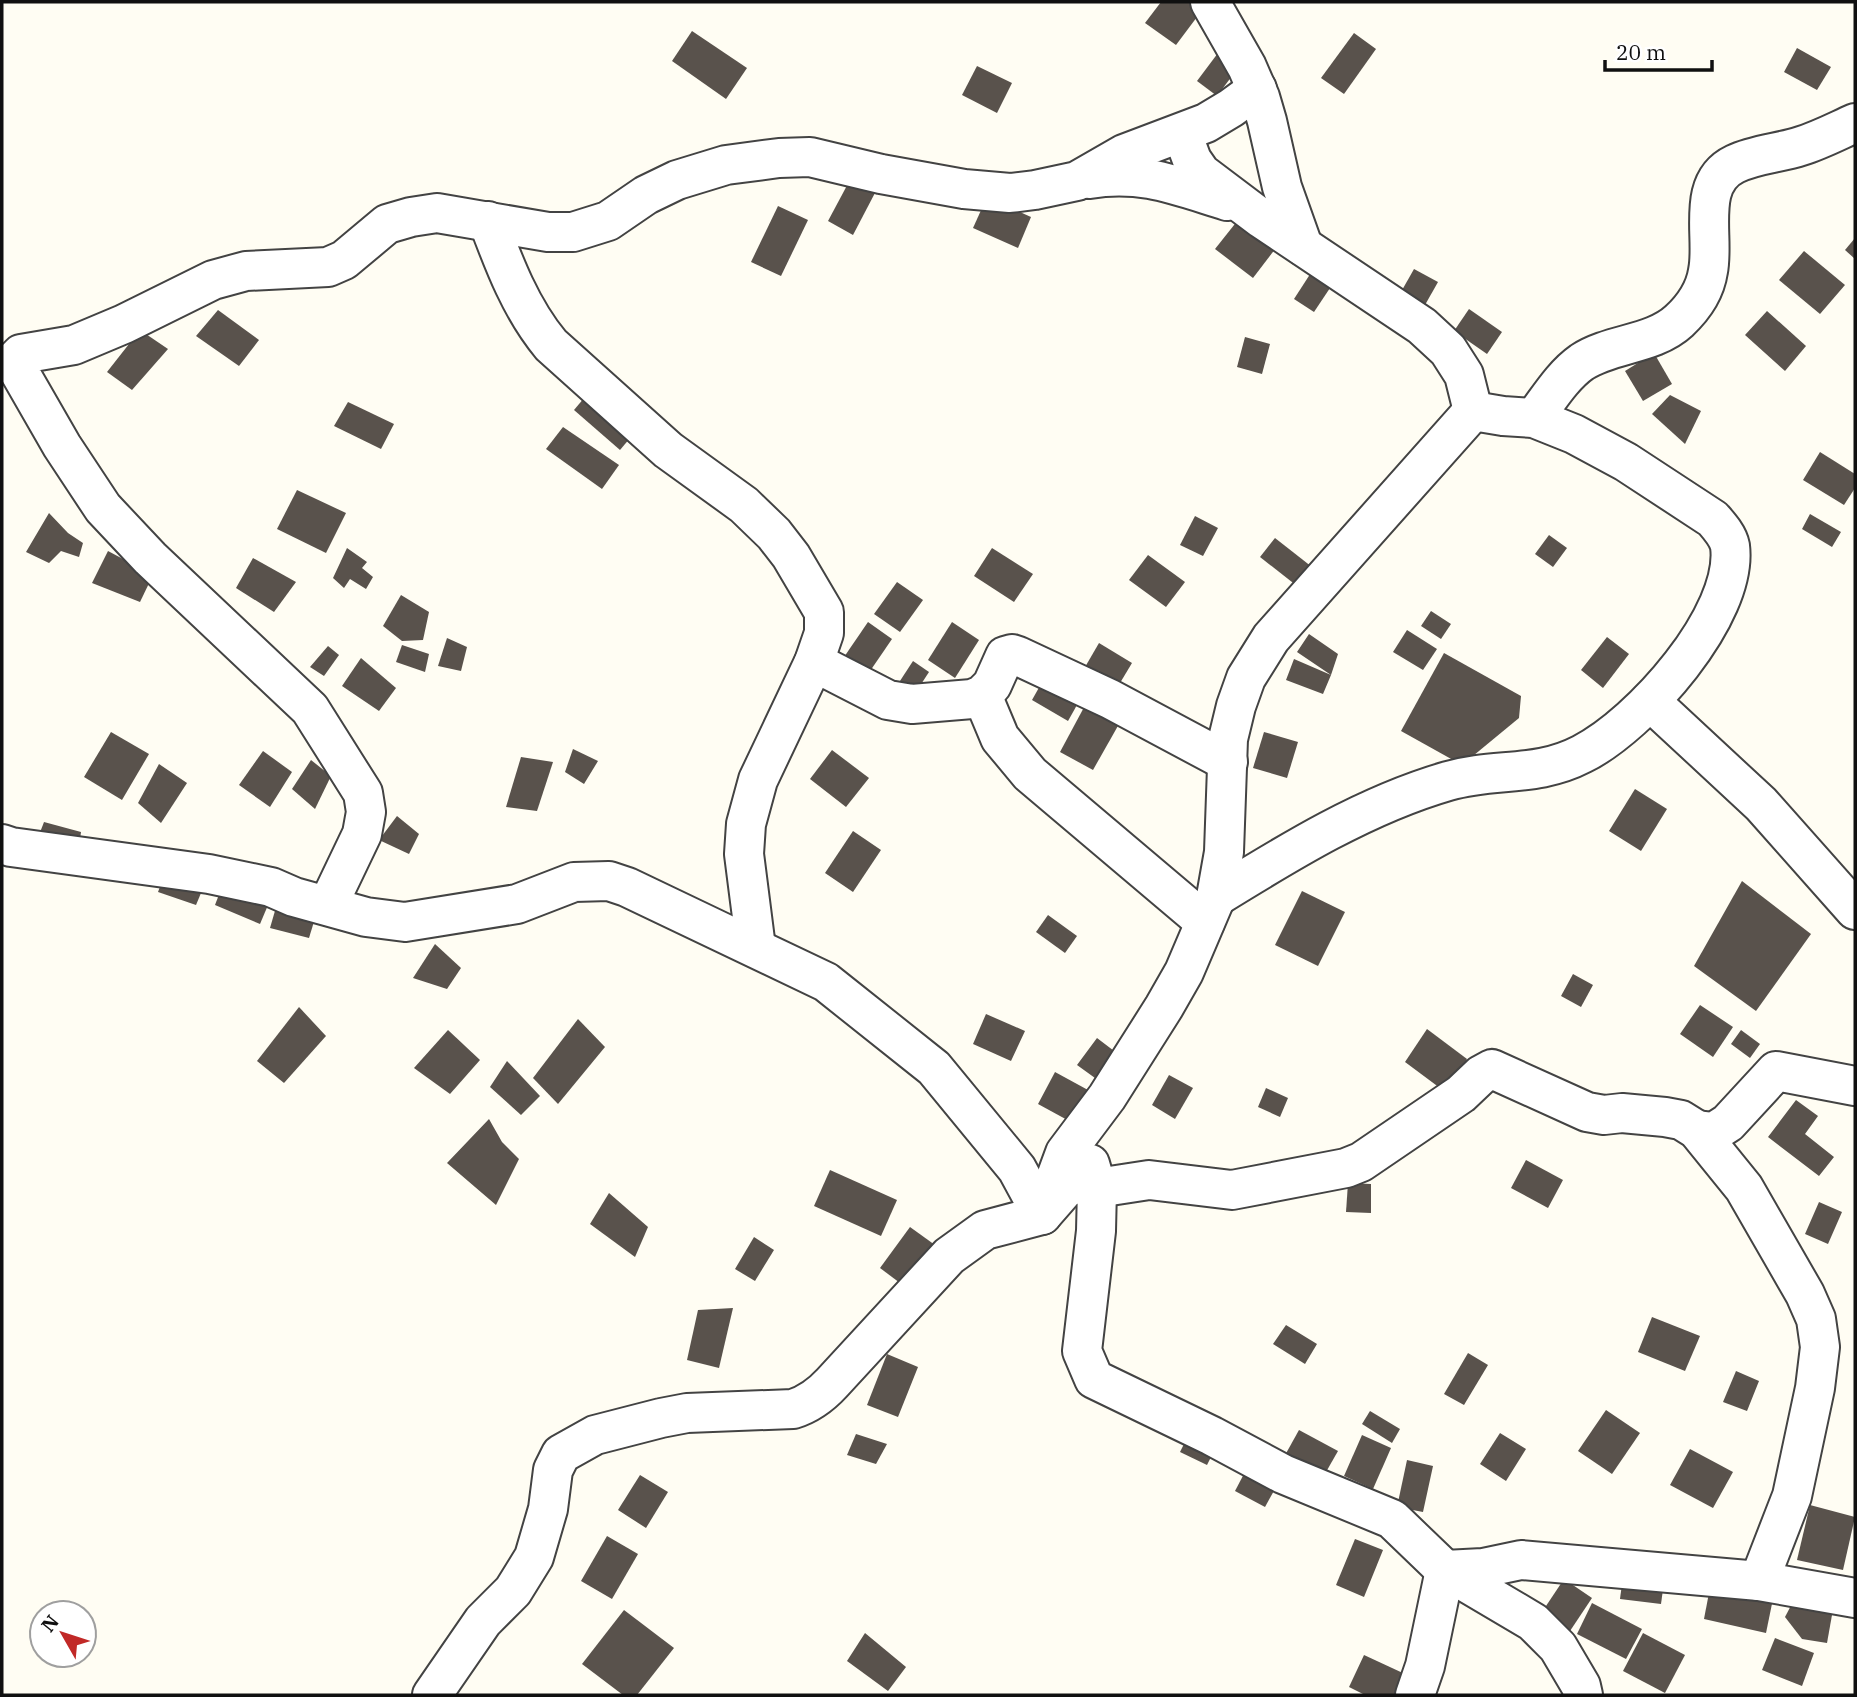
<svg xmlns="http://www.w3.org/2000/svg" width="1857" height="1697" viewBox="0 0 1857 1697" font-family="'IBM Plex Serif',serif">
	<rect width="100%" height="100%" fill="#fffdf3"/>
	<g fill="#59524c">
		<path d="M 1161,2 L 1198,2 L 1203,9 L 1176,45 L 1145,23 Z"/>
		<path d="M 692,31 L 747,68 L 726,99 L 672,61 Z"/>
		<path d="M 1354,33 L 1376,49 L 1344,94 L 1321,78 Z"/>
		<path d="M 1797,48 L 1831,67 L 1817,90 L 1784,72 Z"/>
		<path d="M 1218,53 L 1238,68 L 1217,96 L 1197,81 Z"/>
		<path d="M 977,66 L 1012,83 L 997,113 L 962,95 Z"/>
		<path d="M 851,178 L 876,191 L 853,235 L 828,221 Z"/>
		<path d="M 987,197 L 1031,217 L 1018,248 L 973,228 Z"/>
		<path d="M 778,206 L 808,220 L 781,276 L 751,262 Z"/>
		<path d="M 1242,215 L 1279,244 L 1253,278 L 1215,249 Z"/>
		<path d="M 1855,238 L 1855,259 L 1845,250 Z"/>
		<path d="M 1804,251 L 1845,285 L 1820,314 L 1779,280 Z"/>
		<path d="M 1316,265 L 1336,279 L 1314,312 L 1294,299 Z"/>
		<path d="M 1414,269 L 1438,282 L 1425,305 L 1401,292 Z"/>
		<path d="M 1469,309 L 1502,332 L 1487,354 L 1454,331 Z"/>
		<path d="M 218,310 L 259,340 L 239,366 L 196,336 Z"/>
		<path d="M 1767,311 L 1806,346 L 1785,371 L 1745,335 Z"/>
		<path d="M 140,330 L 168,349 L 132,390 L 107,372 Z"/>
		<path d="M 1245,337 L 1270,344 L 1262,374 L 1237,367 Z"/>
		<path d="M 1654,353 L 1672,384 L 1643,401 L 1625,371 Z"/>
		<path d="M 590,391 L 636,431 L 620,450 L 574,410 Z"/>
		<path d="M 1670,395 L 1701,411 L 1685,444 L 1652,414 Z"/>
		<path d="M 348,402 L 394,424 L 381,449 L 334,426 Z"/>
		<path d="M 563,427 L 619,465 L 602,489 L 546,449 Z"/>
		<path d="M 1820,452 L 1855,474 L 1855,488 L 1844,505 L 1803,480 Z"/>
		<path d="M 297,490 L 346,513 L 326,553 L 277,529 Z"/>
		<path d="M 49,513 L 68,533 L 83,543 L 79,557 L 61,551 L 49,563 L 26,552 Z"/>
		<path d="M 1810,514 L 1841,532 L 1832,547 L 1802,529 Z"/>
		<path d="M 1195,516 L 1218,528 L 1203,556 L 1180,545 Z"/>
		<path d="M 1549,535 L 1567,548 L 1553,567 L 1535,554 Z"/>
		<path d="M 1275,538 L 1312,567 L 1297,586 L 1260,557 Z"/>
		<path d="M 347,548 L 367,562 L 362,568 L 373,577 L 366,589 L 350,579 L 344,588 L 333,578 Z"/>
		<path d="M 992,548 L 1033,574 L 1014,602 L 974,576 Z"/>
		<path d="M 108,551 L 153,575 L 140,602 L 92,583 Z"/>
		<path d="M 1148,555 L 1185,582 L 1166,607 L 1129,580 Z"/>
		<path d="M 253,558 L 296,582 L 274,612 L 236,588 Z"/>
		<path d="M 897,582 L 923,600 L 900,632 L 874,614 Z"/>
		<path d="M 401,595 L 429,612 L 423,640 L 402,641 L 383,626 Z"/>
		<path d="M 1431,611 L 1451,624 L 1441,639 L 1421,626 Z"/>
		<path d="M 868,622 L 892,639 L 866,677 L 842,660 Z"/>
		<path d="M 952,622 L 979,640 L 955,678 L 928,660 Z"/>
		<path d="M 1407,630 L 1437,649 L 1423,670 L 1393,652 Z"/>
		<path d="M 1309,634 L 1338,654 L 1331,675 L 1323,694 L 1286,680 L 1294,659 L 1331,675 L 1297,652 Z"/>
		<path d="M 1607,637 L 1629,654 L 1603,688 L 1581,670 Z"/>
		<path d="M 447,638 L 467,647 L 461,671 L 438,666 Z"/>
		<path d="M 1099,643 L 1132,663 L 1114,693 L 1081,674 Z"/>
		<path d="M 402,645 L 429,654 L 425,672 L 396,662 Z"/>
		<path d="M 328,646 L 339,655 L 324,676 L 310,667 Z"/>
		<path d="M 1444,653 L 1521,696 L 1519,718 L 1462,765 L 1401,731 Z"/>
		<path d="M 361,658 L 396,688 L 379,711 L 342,686 Z"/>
		<path d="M 913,661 L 929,672 L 914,695 L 898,684 Z"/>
		<path d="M 1046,675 L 1082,696 L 1068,721 L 1032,700 Z"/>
		<path d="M 1089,698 L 1123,717 L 1093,770 L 1060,752 Z"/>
		<path d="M 111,732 L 149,754 L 122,800 L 84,777 Z"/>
		<path d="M 1264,732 L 1298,742 L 1287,778 L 1253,768 Z"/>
		<path d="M 573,749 L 598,761 L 584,784 L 565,772 Z"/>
		<path d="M 832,750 L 869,778 L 846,807 L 810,779 Z"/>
		<path d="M 263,751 L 292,772 L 270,807 L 239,785 Z"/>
		<path d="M 521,757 L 553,762 L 537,811 L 506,807 Z"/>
		<path d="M 311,760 L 331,776 L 315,809 L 292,789 Z"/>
		<path d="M 159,764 L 187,783 L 161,823 L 138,803 Z"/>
		<path d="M 1635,789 L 1667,809 L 1641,851 L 1609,831 Z"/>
		<path d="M 397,816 L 419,834 L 409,854 L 379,840 Z"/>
		<path d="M 44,822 L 81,832 L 76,868 L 31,856 Z"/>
		<path d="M 853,831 L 881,850 L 853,892 L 825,873 Z"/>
		<path d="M 174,850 L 209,874 L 196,905 L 158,892 Z"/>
		<path d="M 228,871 L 271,898 L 260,924 L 215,905 Z"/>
		<path d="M 1742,881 L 1811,934 L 1756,1011 L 1694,966 Z"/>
		<path d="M 1302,891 L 1345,912 L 1318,966 L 1275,945 Z"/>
		<path d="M 279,897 L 316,915 L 309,938 L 270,928 Z"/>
		<path d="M 1048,915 L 1077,936 L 1065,953 L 1036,932 Z"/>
		<path d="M 435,944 L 461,968 L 447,989 L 413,978 Z"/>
		<path d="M 1573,974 L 1593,985 L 1581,1007 L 1561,996 Z"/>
		<path d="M 1700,1005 L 1733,1027 L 1713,1057 L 1680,1034 Z"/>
		<path d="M 299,1007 L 326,1036 L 284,1083 L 257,1061 Z"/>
		<path d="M 986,1014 L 1025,1031 L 1011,1061 L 973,1044 Z"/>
		<path d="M 578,1019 L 605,1047 L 558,1104 L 533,1078 Z"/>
		<path d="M 1427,1029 L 1467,1059 L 1448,1094 L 1405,1062 Z"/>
		<path d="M 448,1030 L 480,1060 L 450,1094 L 414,1068 Z"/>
		<path d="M 1741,1030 L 1760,1044 L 1750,1058 L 1731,1044 Z"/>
		<path d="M 1097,1038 L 1122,1057 L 1110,1074 L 1102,1068 L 1095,1078 L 1077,1065 Z"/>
		<path d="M 507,1061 L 540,1096 L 521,1115 L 490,1087 Z"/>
		<path d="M 1055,1072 L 1099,1096 L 1082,1128 L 1038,1104 Z"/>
		<path d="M 1169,1075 L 1193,1088 L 1175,1119 L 1152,1105 Z"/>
		<path d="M 1266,1088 L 1288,1098 L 1280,1117 L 1258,1107 Z"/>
		<path d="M 1796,1100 L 1818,1116 L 1805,1134 L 1834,1157 L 1819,1176 L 1768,1137 Z"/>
		<path d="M 489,1119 L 502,1142 L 519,1159 L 496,1205 L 447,1163 Z"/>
		<path d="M 1526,1160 L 1563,1180 L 1548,1208 L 1511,1188 Z"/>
		<path d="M 830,1170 L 897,1200 L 881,1236 L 814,1206 Z"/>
		<path d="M 1348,1183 L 1371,1184 L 1371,1213 L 1346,1212 Z"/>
		<path d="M 609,1193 L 648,1227 L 635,1257 L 590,1224 Z"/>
		<path d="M 1819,1202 L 1842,1212 L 1828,1244 L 1805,1234 Z"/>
		<path d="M 910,1227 L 935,1245 L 904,1286 L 880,1268 Z"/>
		<path d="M 754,1237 L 774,1250 L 755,1281 L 735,1269 Z"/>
		<path d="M 733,1308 L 719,1368 L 687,1360 L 698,1310 Z"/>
		<path d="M 1652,1317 L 1700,1336 L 1685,1371 L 1638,1352 Z"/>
		<path d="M 1286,1325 L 1317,1344 L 1305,1364 L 1273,1344 Z"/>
		<path d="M 1468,1353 L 1488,1365 L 1464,1405 L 1444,1394 Z"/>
		<path d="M 887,1354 L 918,1367 L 898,1417 L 867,1405 Z"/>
		<path d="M 1736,1371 L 1759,1381 L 1747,1411 L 1723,1402 Z"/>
		<path d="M 1606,1410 L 1640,1433 L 1612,1474 L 1578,1451 Z"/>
		<path d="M 1370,1411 L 1400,1429 L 1392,1443 L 1362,1424 Z"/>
		<path d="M 1299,1430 L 1338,1451 L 1322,1479 L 1284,1457 Z"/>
		<path d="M 1500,1433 L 1526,1449 L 1506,1481 L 1480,1464 Z"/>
		<path d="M 856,1434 L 887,1444 L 876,1464 L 847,1455 Z"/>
		<path d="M 1362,1435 L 1391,1448 L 1373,1489 L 1344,1476 Z"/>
		<path d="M 1188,1436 L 1215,1449 L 1207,1465 L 1180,1452 Z"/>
		<path d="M 1690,1449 L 1733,1472 L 1713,1508 L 1670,1485 Z"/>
		<path d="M 1407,1460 L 1433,1466 L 1423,1512 L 1397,1507 Z"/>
		<path d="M 1246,1470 L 1276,1487 L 1265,1507 L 1235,1491 Z"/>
		<path d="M 640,1475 L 668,1492 L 646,1528 L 618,1510 Z"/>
		<path d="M 1810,1505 L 1855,1517 L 1843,1570 L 1797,1560 Z"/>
		<path d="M 607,1536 L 638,1554 L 612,1599 L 581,1581 Z"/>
		<path d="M 1355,1539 L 1383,1550 L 1364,1597 L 1336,1585 Z"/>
		<path d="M 1623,1576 L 1664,1582 L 1661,1604 L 1620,1599 Z"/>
		<path d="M 1712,1577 L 1775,1589 L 1766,1633 L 1704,1619 Z"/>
		<path d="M 1564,1579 L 1592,1598 L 1566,1637 L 1538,1618 Z"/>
		<path d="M 1796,1596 L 1832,1615 L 1827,1643 L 1802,1639 L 1785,1617 Z"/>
		<path d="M 1592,1603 L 1642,1629 L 1626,1659 L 1577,1634 Z"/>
		<path d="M 624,1610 L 674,1648 L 637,1695 L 623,1695 L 582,1664 Z"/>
		<path d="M 865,1633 L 906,1667 L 888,1691 L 847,1661 Z"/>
		<path d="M 1643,1633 L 1685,1655 L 1665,1693 L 1623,1671 Z"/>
		<path d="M 1775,1638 L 1814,1653 L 1802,1686 L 1762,1670 Z"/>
		<path d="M 1364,1655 L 1405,1674 L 1395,1695 L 1365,1695 L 1349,1687 Z"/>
	</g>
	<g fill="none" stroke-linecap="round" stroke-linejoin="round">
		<defs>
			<g id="minor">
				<path d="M 1210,2 L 1247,67 L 1260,97 L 1267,121 L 1282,187 L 1303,246"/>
				<path d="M 1182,133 L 1192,160 L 1201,173 L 1262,219 L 1422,326 L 1448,350 L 1464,375 L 1473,411"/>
				<path d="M 1089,179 C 1142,170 1178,186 1227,201"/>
				<path d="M 488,221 C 504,264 521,309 551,345 L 668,450 L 744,505 L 774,534 L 791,556 L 824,612 L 824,633 L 814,662 L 758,780 L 746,824 L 744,854 L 756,948"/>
				<path d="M 1534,418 C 1548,400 1562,376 1582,362 C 1611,343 1653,345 1679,321 C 1694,307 1705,291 1708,271 C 1715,237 1695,183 1735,164 C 1755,154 1780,153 1801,146 C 1820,140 1837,131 1855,123"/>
				<path d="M 814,662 L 888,700 L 912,704 L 972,699 L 982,695 L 992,685 L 1005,656 L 1012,654 L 1018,656 L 1110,699 L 1228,762"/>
				<path d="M 982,695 L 1000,738 L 1030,774 L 1205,922"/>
				<path d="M 1650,701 L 1761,804 L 1855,910"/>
				<path d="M 2,844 L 11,847 L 209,874 L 271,887 L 294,897 L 366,917 L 405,922 L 517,904 L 574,882 L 609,881 L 627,887 L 826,982 L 934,1068 L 1017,1169 L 1042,1215"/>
				<path d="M 1216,897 C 1289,852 1365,805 1448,781 C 1495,767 1536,778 1582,754 C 1640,725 1739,615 1730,546 C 1728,536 1720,527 1713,519 L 1626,462 L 1574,434 L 1534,418 L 1503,416 L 1473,411"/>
				<path d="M 328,905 L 362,834 L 366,812 L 363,793 L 310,709 L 150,558 L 103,508 L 62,446 L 16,366 L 16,359 L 21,354 L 74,345 L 124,324 L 213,280 L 246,271 L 328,267 L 344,260 L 387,224 L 411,217 L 437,213 L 548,232 L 573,232 L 608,221 L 646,195 L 677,180 L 726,165 L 779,158 L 810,157 L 881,174 L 964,189 L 1010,193 L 1035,190 L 1077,181 L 1124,154 L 1206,123 L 1231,108 L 1257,89"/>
				<path d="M 1697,1130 L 1714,1132 L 1728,1123 L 1776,1071 L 1855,1086"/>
				<path d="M 1090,1164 L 1097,1188 L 1096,1231 L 1082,1351 L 1094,1379 L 1212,1436 L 1283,1474 L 1392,1519 L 1445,1570 L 1533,1622 L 1558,1647 L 1581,1686 L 1583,1695"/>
				<path d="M 1045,1207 L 1065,1153 L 1107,1097 L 1164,1007 L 1184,972 L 1216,897 L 1224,852 L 1228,739 L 1236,706 L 1246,678 L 1271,638 L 1473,411"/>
				<path d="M 1445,1570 L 1483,1568 L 1521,1560 L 1759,1581 L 1855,1598"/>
				<path d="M 432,1695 L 483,1621 L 513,1591 L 534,1557 L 548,1509 L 553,1470 L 561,1454 L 595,1435 L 661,1418 L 687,1413 L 793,1409 C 809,1404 820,1396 832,1383 L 949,1256 L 985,1230 L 1042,1215 L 1070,1183 L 1097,1188 L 1149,1180 L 1232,1190 L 1346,1168 L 1361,1162 L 1461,1094 L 1481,1075 L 1492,1069 L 1587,1112 L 1604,1115 L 1622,1113 L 1665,1117 L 1681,1120 L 1697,1130 L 1744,1188 L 1805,1294 L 1816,1319 L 1820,1347 L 1815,1388 L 1792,1496 L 1759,1581"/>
				<path d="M 1415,1695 L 1425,1666 L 1445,1570"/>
			</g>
		</defs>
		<use href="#minor" stroke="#434343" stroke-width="42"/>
		<use href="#minor" stroke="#fff" stroke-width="38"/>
	</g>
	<rect width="1857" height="1697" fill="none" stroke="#101010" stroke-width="7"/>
	<g transform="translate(63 1634) rotate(309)"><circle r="33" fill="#ffffff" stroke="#9f9f9f" stroke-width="2"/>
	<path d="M0-5L12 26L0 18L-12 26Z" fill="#c12927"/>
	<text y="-10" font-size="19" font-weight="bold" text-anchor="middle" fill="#101010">N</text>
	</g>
	<path d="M1605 60v10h107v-10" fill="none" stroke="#101010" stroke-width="3.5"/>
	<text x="1616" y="60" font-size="21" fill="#101010" stroke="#ffffff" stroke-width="5" paint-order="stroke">20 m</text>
</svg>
